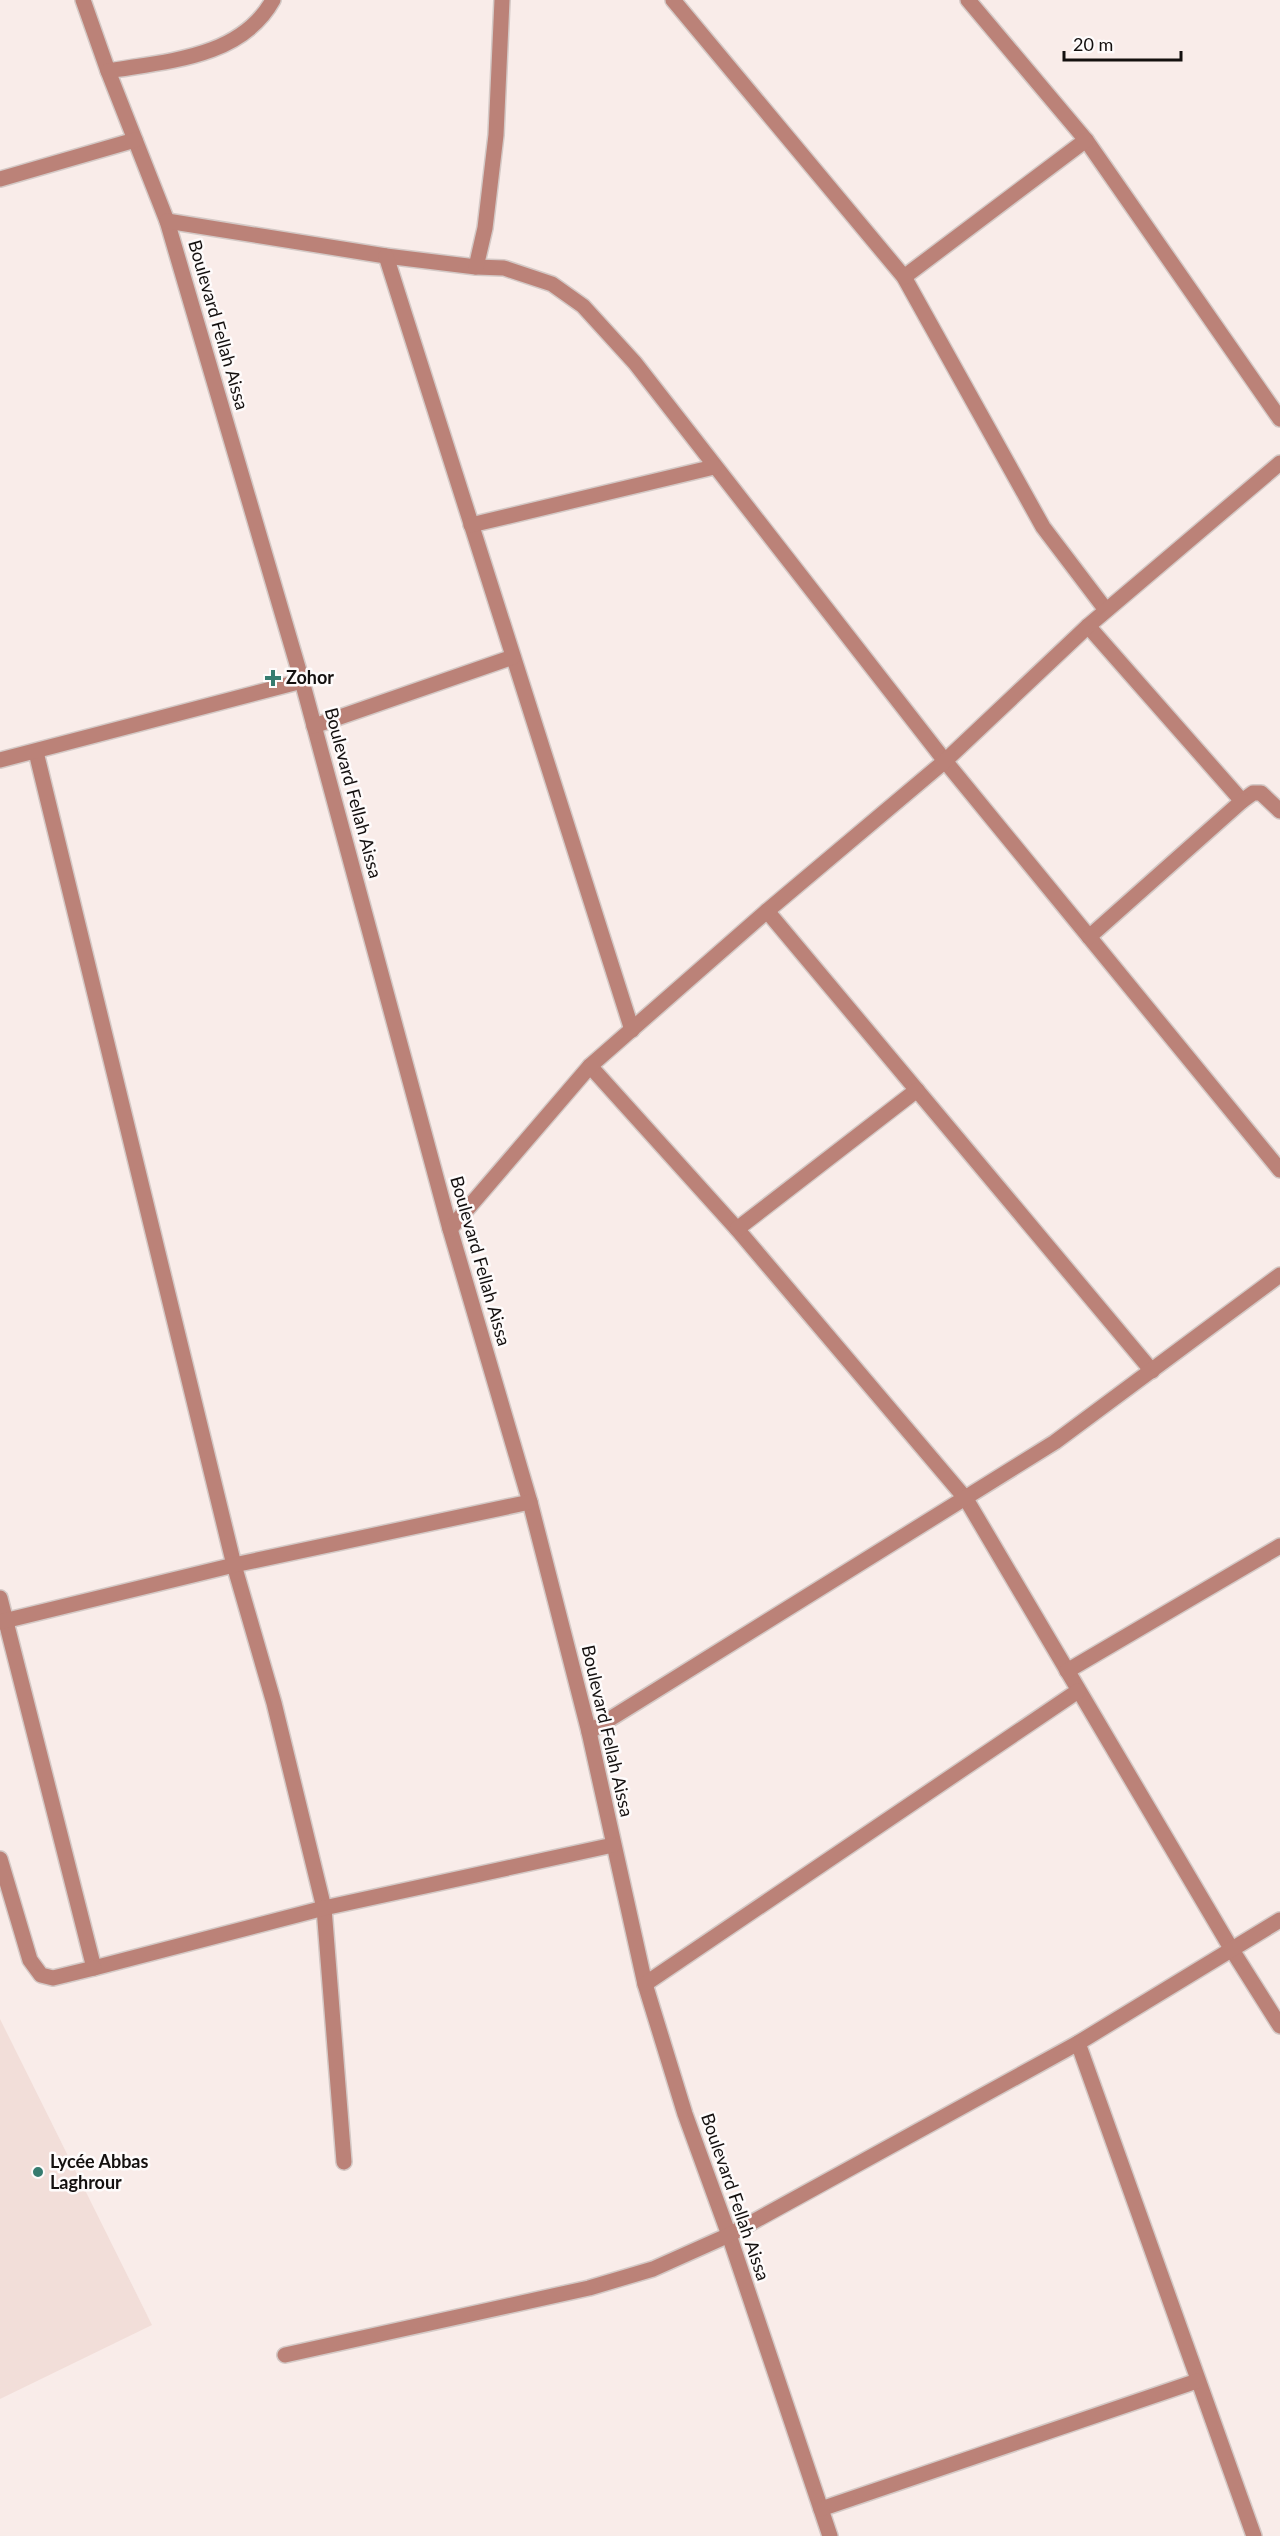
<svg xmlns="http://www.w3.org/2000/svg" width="1280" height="2536" viewBox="0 0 1280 2536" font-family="Lato,sans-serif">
	<rect width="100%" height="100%" fill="#f9ece9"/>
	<path fill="#f2ded9" d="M 0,2019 L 152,2325 L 0,2399 Z"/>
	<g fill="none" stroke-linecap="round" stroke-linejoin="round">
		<defs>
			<g id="minor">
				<path d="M 83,0 L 108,71 L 167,221 L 302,681 L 450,1229 L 530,1502 L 589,1732 L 645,1984 L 685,2114 L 729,2235 L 830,2536"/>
				<path d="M 673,0 L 904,277 L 1043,527 L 1106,610"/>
				<path d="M 968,0 L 1086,140 L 1280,419"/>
				<path d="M 108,71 C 167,61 241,58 273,0"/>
				<path d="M 0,179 L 135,140"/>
				<path d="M 167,221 L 386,256 L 476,267 L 504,268 L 552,284 L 583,306 L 635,363 L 945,761 L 1280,1170"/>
				<path d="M 386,256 L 632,1030"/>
				<path d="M 476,267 L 485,228 L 496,135 L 502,0"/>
				<path d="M 904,277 L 1086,140"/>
				<path d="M 471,525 L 714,467"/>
				<path d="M 1088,626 L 1242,801 L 1253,793 L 1261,793 L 1280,811"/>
				<path d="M 314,726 L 513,657"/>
				<path d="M 36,752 L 234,1565 L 274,1703 L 324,1908 L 344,2162"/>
				<path d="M 0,760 L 302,681"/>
				<path d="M 767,911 L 1152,1371"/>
				<path d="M 1089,937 L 1242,801"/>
				<path d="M 590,1066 L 737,1229 L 966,1499 L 1232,1950 L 1280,2026"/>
				<path d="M 450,1229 L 590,1066 L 767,911 L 945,761 L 1088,626 L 1280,463"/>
				<path d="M 737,1229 L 917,1090"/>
				<path d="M 0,1598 L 94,1968 L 324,1908 L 613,1845"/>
				<path d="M 0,1622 L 234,1565 L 530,1502"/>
				<path d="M 1067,1671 L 1280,1546"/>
				<path d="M 589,1732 L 1055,1442 L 1280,1275"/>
				<path d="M 0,1859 L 30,1960 L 41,1975 L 53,1978 L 94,1968"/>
				<path d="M 645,1984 L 1078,1691"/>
				<path d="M 1078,2043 L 1254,2536"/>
				<path d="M 285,2355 L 589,2288 L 653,2269 L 729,2235 L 1078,2043 L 1280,1920"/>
				<path d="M 821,2509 L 1197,2381"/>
			</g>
		</defs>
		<use href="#minor" stroke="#d4c9c6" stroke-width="18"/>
		<use href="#minor" stroke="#bb8278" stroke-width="15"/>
	</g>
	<g fill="#367b6f" stroke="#fefbfb" stroke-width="2">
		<path d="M270 669h6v6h6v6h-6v6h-6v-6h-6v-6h6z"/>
		<circle cx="38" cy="2172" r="6"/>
	</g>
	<g text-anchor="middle" stroke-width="5" stroke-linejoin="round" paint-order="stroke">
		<g font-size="18" fill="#14100f" stroke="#fefbfb">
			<text transform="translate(218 325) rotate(74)" y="6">Boulevard Fellah Aissa</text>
			<text transform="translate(353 793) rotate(75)" y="6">Boulevard Fellah Aissa</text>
			<text transform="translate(480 1261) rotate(74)" y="6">Boulevard Fellah Aissa</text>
			<text transform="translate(607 1731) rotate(77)" y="6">Boulevard Fellah Aissa</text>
			<text transform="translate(735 2197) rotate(71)" y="6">Boulevard Fellah Aissa</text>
		</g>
		<g font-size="18" font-weight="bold" fill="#14100f" stroke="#fefbfb" text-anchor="start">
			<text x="286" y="684">Zohor</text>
			<text x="50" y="2168">Lycée Abbas<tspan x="50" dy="21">Laghrour</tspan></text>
		</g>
	</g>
	<path d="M1064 51v9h117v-9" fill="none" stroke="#14100f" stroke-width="3"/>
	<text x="1073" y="51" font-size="18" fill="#14100f" stroke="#fefbfb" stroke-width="4.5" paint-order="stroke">20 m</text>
</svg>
